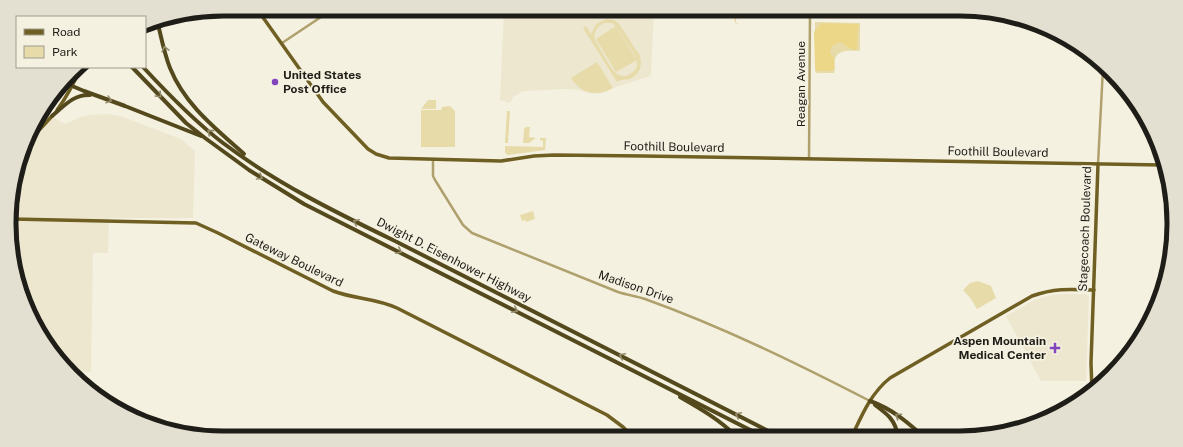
<svg xmlns="http://www.w3.org/2000/svg" width="1183" height="447" viewBox="0 0 1183 447" font-family="'Public Sans',sans-serif">
	<rect width="100%" height="100%" fill="#f5f1e1"/>
	<g fill="#ede7cf">
		<path d="M 504,9 L 654,9 L 651,76 L 613,88 L 602,93 L 593,94 L 578,90 L 566,89 L 523,91 L 513,97 L 510,103 L 500,100 Z"/>
		<path d="M 42,111 L 65,124 L 81,117 L 90,115 L 107,114 L 120,116 L 181,139 L 195,151 L 193,218 L 109,218 L 108,253 L 93,253 L 91,372 L 72,372 L 45,342 L 13,266 L 11,195 L 38,116 Z"/>
		<path d="M 1064,294 L 1085,294 L 1089,296 L 1086,381 L 1041,381 L 1006,316 L 1034,300 L 1051,295 Z"/>
	</g>
	<g fill="#e7dbaa" fill-rule="evenodd">
		<path d="M 735,10 L 736,10 L 737,12 L 757,13 L 757,15 L 753,15 L 753,17 L 736,17 L 736,23 L 739,24 L 736,24 L 734,20 Z"/>
		<path d="M 607,19 L 614,20 L 619,24 L 640,56 C 643,66 639,75 630,79 C 625,80 621,79 617,82 L 583,28 L 586,26 L 591,34 L 596,24 ZM 604,23 L 612,23 L 617,27 L 636,57 L 637,66 C 634,74 624,80 616,73 C 610,68 600,48 595,40 C 593,32 597,27 604,23 Z"/>
		<path d="M 815,22 L 860,23 L 860,50 L 859,51 C 851,51 838,49 835,59 C 834,64 836,68 834,73 L 817,73 L 815,71 Z"/>
		<path d="M 616,26 L 637,60 L 616,72 L 596,39 Z"/>
		<path d="M 597,62 L 613,88 C 597,97 581,94 571,78 Z"/>
		<path d="M 428,100 L 436,100 L 436,109 L 421,109 Z"/>
		<path d="M 450,106 L 455,111 L 455,147 L 421,147 L 421,110 L 441,110 L 442,107 Z"/>
		<path d="M 507,111 L 510,111 L 508,143 L 505,143 L 505,141 Z"/>
		<path d="M 526,127 L 530,127 L 529,137 L 536,138 L 529,143 L 523,143 L 524,129 Z"/>
		<path d="M 540,138 L 546,138 L 545,150 L 508,155 L 505,153 L 505,146 L 543,147 L 543,141 L 540,140 Z"/>
		<path d="M 533,211 L 535,219 L 526,222 L 525,220 L 522,221 L 520,215 Z"/>
		<path d="M 978,281 L 991,286 L 996,298 L 977,309 L 971,299 L 963,290 L 970,283 Z"/>
	</g>
	<path fill="#ecd789" d="M 822,23 L 857,24 L 860,25 L 858,28 L 857,49 L 853,50 L 840,42 L 832,46 L 830,52 L 834,58 L 834,69 L 831,71 L 817,71 L 815,68 L 814,32 L 817,28 Z"/>
	<g fill="none" stroke-linecap="round" stroke-linejoin="round">
		<g stroke="#afa16d" stroke-width="2.5">
			<path d="M 282,43 L 333,9"/>
			<path d="M 809,159 L 810,9"/>
			<path d="M 433,160 L 433,176 L 435,180 L 463,225 L 472,233 L 618,292 C 627,295 636,296 645,299 C 723,327 796,363 870,401"/>
			<path d="M 1098,164 L 1103,68"/>
		</g>
		<g stroke="#6f5f22" stroke-width="3.5">
			<path d="M 257,9 L 323,102 L 368,149 L 376,154 L 389,158 L 501,161 L 534,156 L 554,155 L 643,156 L 1162,165"/>
			<path d="M 57,110 C 67,97 74,83 81,67"/>
			<path d="M 29,141 L 53,115"/>
			<path d="M 12,219 L 196,223 L 218,233 L 333,291 C 354,299 376,298 397,308 L 607,415 L 623,427 L 633,437"/>
			<path d="M 1092,391 L 1091,363 L 1098,164"/>
			<path d="M 852,436 C 862,415 871,393 890,378 L 1032,296 C 1054,288 1070,289 1094,290"/>
		</g>
		<g stroke="#54491c" stroke-width="4">
			<path d="M 157,20 C 161,36 164,53 170,68 C 185,105 215,128 244,154"/>
			<path d="M 132,67 L 186,123 L 205,138 L 249,170 L 304,204 L 764,437"/>
			<path d="M 143,67 C 168,94 194,121 223,143 C 276,183 335,212 395,241 L 780,437"/>
			<path d="M 65,83 L 84,91 L 125,106 L 201,136"/>
			<path d="M 52,116 C 64,106 74,94 90,95"/>
			<path d="M 680,397 C 701,409 720,420 737,437"/>
			<path d="M 870,401 C 892,409 906,421 923,436"/>
			<path d="M 875,405 C 886,413 897,421 897,436"/>
		</g>
	</g>
	<defs><path id="oneway-chevron" d="M-2-3.5L2.5 0L-2 3.5" fill="none" stroke-width="1.6" stroke-linecap="round" stroke-linejoin="round"/></defs>
	<g stroke="#948c6b">
		<use href="#oneway-chevron" transform="translate(165 49) rotate(-104)"/>
		<use href="#oneway-chevron" transform="translate(159 95) rotate(45)"/>
		<use href="#oneway-chevron" transform="translate(109 100) rotate(19)"/>
		<use href="#oneway-chevron" transform="translate(210 132) rotate(-139)"/>
		<use href="#oneway-chevron" transform="translate(260 177) rotate(31)"/>
		<use href="#oneway-chevron" transform="translate(356 222) rotate(-154)"/>
		<use href="#oneway-chevron" transform="translate(399 251) rotate(27)"/>
		<use href="#oneway-chevron" transform="translate(515 310) rotate(27)"/>
		<use href="#oneway-chevron" transform="translate(622 356) rotate(-153)"/>
		<use href="#oneway-chevron" transform="translate(738 415) rotate(-153)"/>
		<use href="#oneway-chevron" transform="translate(898 416) rotate(-145)"/>
	</g>
	<g fill="#8144ba" stroke="#f5f1e1" stroke-width="1.5">
		<circle cx="275" cy="82" r="4"/>
		<path d="M1053 342h4v4h4v4h-4v4h-4v-4h-4v-4h4z"/>
	</g>
	<g text-anchor="middle" stroke-width="3.5" stroke-linejoin="round" paint-order="stroke">
		<g font-size="12" font-weight="bold" fill="#1f1d17" stroke="#f5f1e1" text-anchor="start">
			<text x="283" y="79">United States<tspan x="283" dy="14">Post Office</tspan></text>
			<text x="1046" y="345" text-anchor="end">Aspen Mountain<tspan x="1046" dy="14">Medical Center</tspan></text>
		</g>
		<g font-size="12" fill="#1f1d17" stroke="#f5f1e1">
			<text transform="translate(801 84) rotate(-90)" y="4">Reagan Avenue</text>
			<text transform="translate(674 147) rotate(1)" y="4">Foothill Boulevard</text>
			<text transform="translate(998 152) rotate(1)" y="4">Foothill Boulevard</text>
			<text transform="translate(1085 229) rotate(-88)" y="4">Stagecoach Boulevard</text>
			<text transform="translate(294 260) rotate(26)" y="4">Gateway Boulevard</text>
			<text transform="translate(454 260) rotate(27)" y="4">Dwight D. Eisenhower Highway</text>
			<text transform="translate(636 287) rotate(19)" y="4">Madison Drive</text>
		</g>
	</g>
	<path d="M0 0H1183V447H0ZM223 16H960A207 207 0 0 1 1167 223V224A207 207 0 0 1 960 431H223A207 207 0 0 1 16 224V223A207 207 0 0 1 223 16Z" fill="#e4e0d1" fill-rule="evenodd"/>
	<path fill="none" stroke="#1f1d17" stroke-width="5" d="M223 16H960A207 207 0 0 1 1167 223V224A207 207 0 0 1 960 431H223A207 207 0 0 1 16 224V223A207 207 0 0 1 223 16Z"/>
	<rect x="16" y="16" width="130" height="52" fill="#f5f1e1" stroke="#9f9c90"/>
	<rect x="24" y="29" width="20" height="6" fill="#6f5f22" stroke="#9f9c90"/>
	<text x="52" y="36" font-size="12" fill="#1f1d17">Road</text>
	<rect x="24" y="46" width="20" height="12" fill="#e7dbaa" stroke="#9f9c90"/>
	<text x="52" y="56" font-size="12" fill="#1f1d17">Park</text>
</svg>
